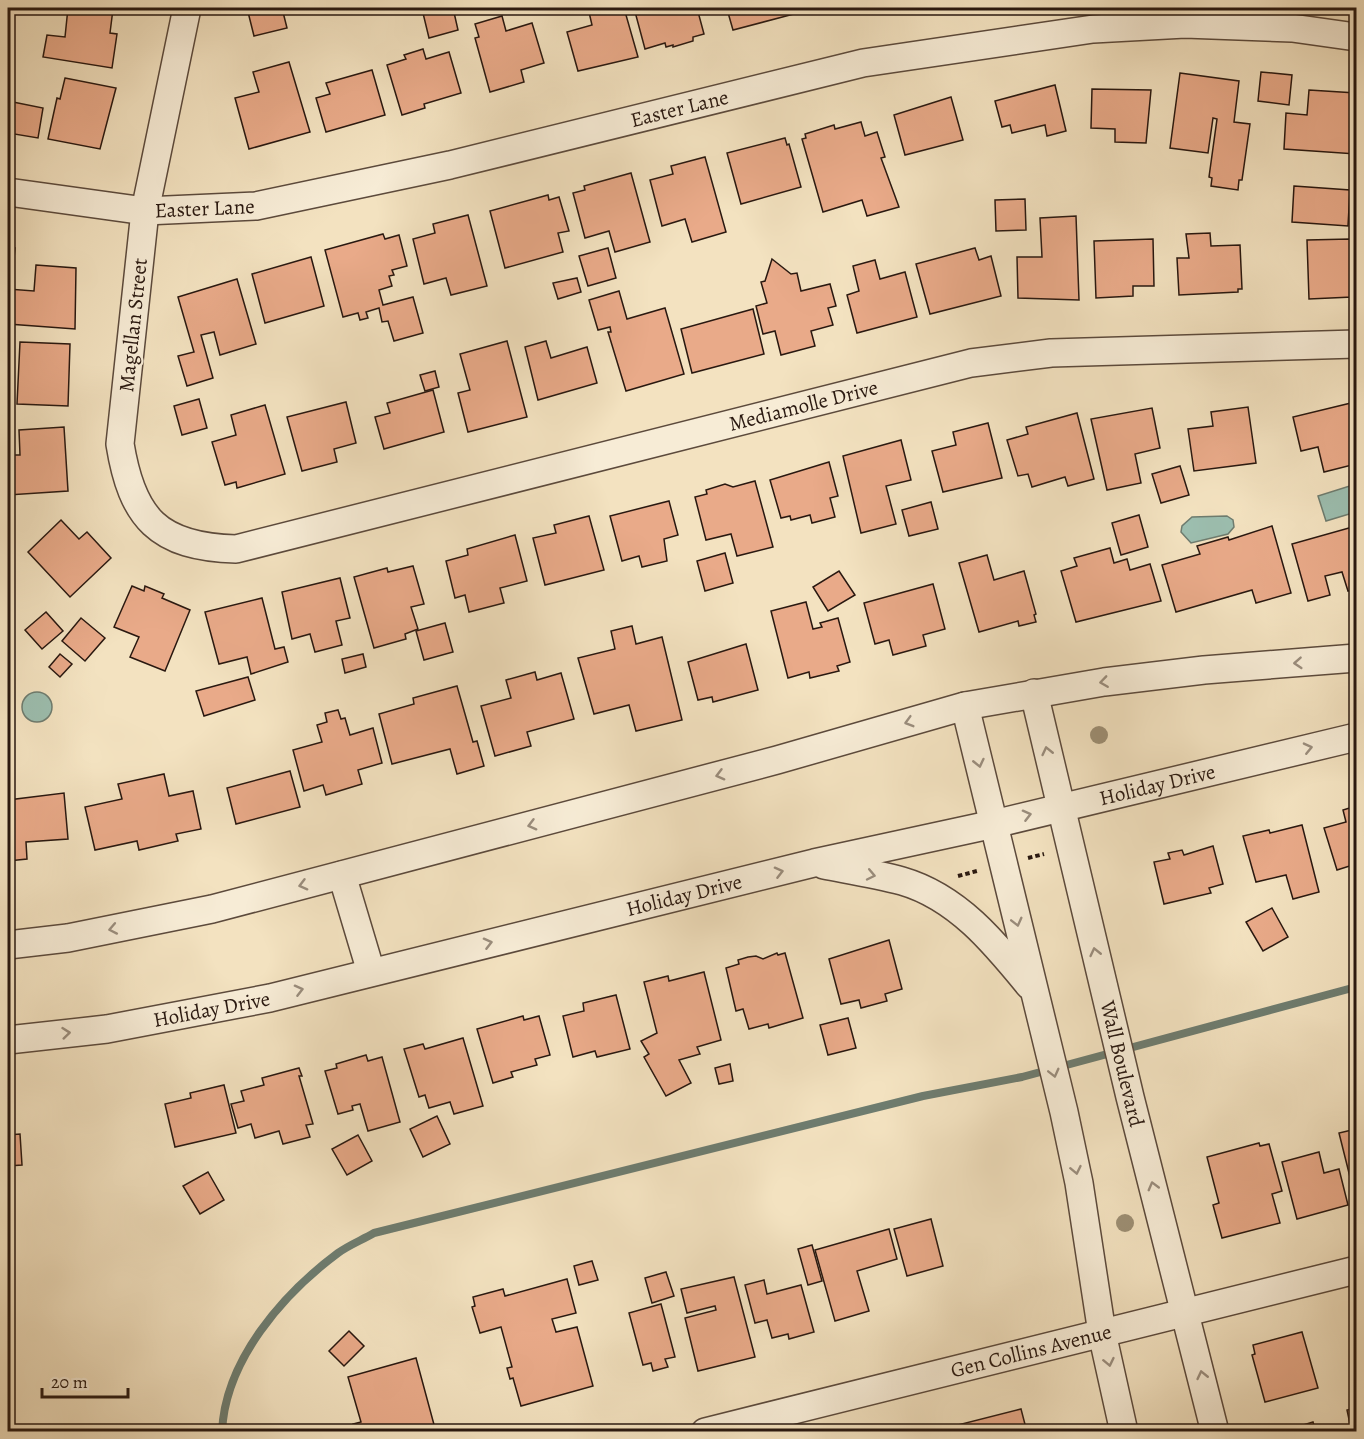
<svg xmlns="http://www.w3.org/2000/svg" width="1364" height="1439" viewBox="0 0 1364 1439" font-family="Alegreya,serif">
	<rect width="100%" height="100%" fill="#f3e2c0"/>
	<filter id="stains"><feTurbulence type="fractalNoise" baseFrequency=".00333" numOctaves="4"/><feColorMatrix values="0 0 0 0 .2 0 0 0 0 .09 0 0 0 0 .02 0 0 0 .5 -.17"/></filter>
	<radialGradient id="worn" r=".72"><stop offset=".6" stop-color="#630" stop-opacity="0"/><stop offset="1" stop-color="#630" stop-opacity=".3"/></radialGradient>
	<g fill="#9cbeaf" stroke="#6e7c6f" stroke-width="1.5">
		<path d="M 1356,484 L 1356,512 L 1326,521 L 1318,496 Z"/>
		<path d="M 1227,516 L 1233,520 L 1234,527 L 1228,534 L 1191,543 L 1181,532 L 1182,526 L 1192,517 Z"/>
		<circle cx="37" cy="707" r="15"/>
	</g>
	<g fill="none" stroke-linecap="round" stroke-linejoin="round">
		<path stroke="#6e7c6f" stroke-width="8" d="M 222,1432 C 225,1360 283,1294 338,1253 C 349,1245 362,1240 374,1233 L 923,1096 L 1022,1077 L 1356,987"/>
	</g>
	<g fill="#e9aa89" stroke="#291810" stroke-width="1.5">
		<path d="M 68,8 L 113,9 L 110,33 L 117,34 L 112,68 L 43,57 L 47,35 L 65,37 Z"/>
		<path d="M 247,8 L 282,8 L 287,28 L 254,36 Z"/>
		<path d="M 453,8 L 458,30 L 429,38 L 422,9 Z"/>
		<path d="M 588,8 L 624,8 L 638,57 L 578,71 L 567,32 L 592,25 Z"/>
		<path d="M 634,8 L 697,8 L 704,34 L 693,37 L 693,41 L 673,47 L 673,45 L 666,47 L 665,43 L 645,49 Z"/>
		<path d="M 734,8 L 793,8 L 794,14 L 733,30 L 727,9 Z"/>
		<path d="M 502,16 L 506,31 L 532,23 L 544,63 L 521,70 L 524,82 L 490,92 L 475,38 L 479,37 L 475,24 Z"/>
		<path d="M 423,49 L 426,59 L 449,52 L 461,93 L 424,104 L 425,108 L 402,115 L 387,65 L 406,59 L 404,55 Z"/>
		<path d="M 289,62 L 310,132 L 249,149 L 235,98 L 259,92 L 253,72 Z"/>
		<path d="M 372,70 L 385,115 L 326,132 L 316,98 L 330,94 L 326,83 Z"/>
		<path d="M 1261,72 L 1292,75 L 1289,105 L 1258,101 Z"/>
		<path d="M 1180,73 L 1239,81 L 1234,122 L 1250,124 L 1242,180 L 1239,180 L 1238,190 L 1211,186 L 1212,178 L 1209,177 L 1217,119 L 1213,118 L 1208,153 L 1170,148 Z"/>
		<path d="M 65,78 L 116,88 L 100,149 L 48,139 L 57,98 L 60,99 Z"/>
		<path d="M 1055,85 L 1066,131 L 1047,136 L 1045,125 L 1012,133 L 1010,125 L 1002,127 L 995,101 Z"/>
		<path d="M 1092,89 L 1151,90 L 1146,143 L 1115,142 L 1115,129 L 1091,128 Z"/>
		<path d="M 1309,90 L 1356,93 L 1356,154 L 1284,149 L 1286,113 L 1307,115 Z"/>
		<path d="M 951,97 L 963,140 L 905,155 L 894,115 Z"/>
		<path d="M 13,102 L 43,108 L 38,138 L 8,133 Z"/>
		<path d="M 861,122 L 865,136 L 877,132 L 885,157 L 881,158 L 899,207 L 867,216 L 862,200 L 823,212 L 802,139 L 806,138 L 805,134 L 834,125 L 835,129 Z"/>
		<path d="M 785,138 L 787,145 L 789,144 L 801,187 L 741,204 L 727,153 Z"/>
		<path d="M 705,157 L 726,232 L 692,242 L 685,219 L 662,226 L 650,180 L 673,174 L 671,166 Z"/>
		<path d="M 631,173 L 650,242 L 615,252 L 609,231 L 585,238 L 573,193 L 585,190 L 584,186 Z"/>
		<path d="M 1294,186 L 1350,190 L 1348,226 L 1292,222 Z"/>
		<path d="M 548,195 L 549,200 L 559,197 L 569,231 L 558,233 L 563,252 L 505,268 L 490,211 Z"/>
		<path d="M 1025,199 L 1026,230 L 996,231 L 995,200 Z"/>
		<path d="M 468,215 L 487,286 L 451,295 L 446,278 L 424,284 L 413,239 L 435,233 L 433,224 Z"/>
		<path d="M 1076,216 L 1079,300 L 1018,298 L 1017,257 L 1042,257 L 1040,218 Z"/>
		<path d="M 1210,233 L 1211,246 L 1240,245 L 1242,289 L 1238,289 L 1238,292 L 1179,295 L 1177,258 L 1189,258 L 1186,234 Z"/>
		<path d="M 383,234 L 385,239 L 399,235 L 407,266 L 392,270 L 394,275 L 389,276 L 392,286 L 379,290 L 383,305 L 413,297 L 423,333 L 394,341 L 388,321 L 382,322 L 379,308 L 366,312 L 368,318 L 360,320 L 358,313 L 343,317 L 325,250 Z"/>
		<path d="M 1153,239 L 1154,286 L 1133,286 L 1133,296 L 1096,298 L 1094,241 Z"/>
		<path d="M 1350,239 L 1352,297 L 1309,299 L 1307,240 Z"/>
		<path d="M 8,248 L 15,248 L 12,278 L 8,278 Z"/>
		<path d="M 608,248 L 616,278 L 588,286 L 579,256 Z"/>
		<path d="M 975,248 L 979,260 L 991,256 L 1001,296 L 930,314 L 916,264 Z"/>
		<path d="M 311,257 L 324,306 L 265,323 L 252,274 Z"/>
		<path d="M 772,259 L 791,274 L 797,273 L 801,291 L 830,284 L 836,306 L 828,308 L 833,325 L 811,331 L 815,346 L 781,355 L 775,331 L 763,334 L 756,306 L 767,303 L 761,282 L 765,281 Z"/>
		<path d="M 875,260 L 880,279 L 905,272 L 917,317 L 857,333 L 847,295 L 859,291 L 853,266 Z"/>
		<path d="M 36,265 L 76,268 L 75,329 L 8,324 L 8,289 L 34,291 Z"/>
		<path d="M 577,278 L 581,292 L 558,299 L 553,283 Z"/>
		<path d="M 237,279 L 256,344 L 220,355 L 214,332 L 201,335 L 213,378 L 187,386 L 178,356 L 194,352 L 178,297 Z"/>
		<path d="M 619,291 L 627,319 L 665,308 L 684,374 L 626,391 L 608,332 L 611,332 L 610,327 L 598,330 L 589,300 Z"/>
		<path d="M 753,309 L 764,354 L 692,373 L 681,329 Z"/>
		<path d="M 507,341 L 527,417 L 468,432 L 458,393 L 470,390 L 460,354 Z"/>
		<path d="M 546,341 L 551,358 L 587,347 L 597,383 L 538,400 L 525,347 Z"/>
		<path d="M 20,342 L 70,344 L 68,406 L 17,404 Z"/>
		<path d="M 435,371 L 439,387 L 425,391 L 420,375 Z"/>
		<path d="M 433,390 L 444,432 L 384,449 L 375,417 L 390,413 L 387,403 Z"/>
		<path d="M 199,399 L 207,428 L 182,435 L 174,406 Z"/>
		<path d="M 346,402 L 356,443 L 334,449 L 337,462 L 302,471 L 287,417 Z"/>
		<path d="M 1355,402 L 1356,464 L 1324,472 L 1318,447 L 1301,451 L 1293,417 Z"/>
		<path d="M 265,405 L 285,474 L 237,488 L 236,482 L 225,485 L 212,442 L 236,435 L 231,415 Z"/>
		<path d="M 1248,407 L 1256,463 L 1194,471 L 1188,429 L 1213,426 L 1211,412 Z"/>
		<path d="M 1152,408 L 1160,448 L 1135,454 L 1141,483 L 1107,490 L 1091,419 Z"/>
		<path d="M 1077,413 L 1094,479 L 1068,486 L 1065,477 L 1032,487 L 1028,474 L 1018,476 L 1007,440 L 1028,434 L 1026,427 Z"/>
		<path d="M 988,423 L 1002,478 L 943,492 L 932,451 L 956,445 L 953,432 Z"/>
		<path d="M 64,427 L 68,491 L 8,495 L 8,455 L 20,455 L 19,430 Z"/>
		<path d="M 901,440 L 911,480 L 886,486 L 896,524 L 861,533 L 843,456 Z"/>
		<path d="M 829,462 L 838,496 L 830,498 L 835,517 L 812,523 L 810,515 L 791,520 L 790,516 L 781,518 L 770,480 Z"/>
		<path d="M 1180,466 L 1189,495 L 1161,503 L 1152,474 Z"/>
		<path d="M 755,481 L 773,547 L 737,556 L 731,534 L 706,540 L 695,497 L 707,494 L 706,490 L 725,484 L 733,487 Z"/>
		<path d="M 669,501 L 678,535 L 664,539 L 667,561 L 642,567 L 639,556 L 622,561 L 610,516 Z"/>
		<path d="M 931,502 L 938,529 L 909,536 L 902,510 Z"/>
		<path d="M 1139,515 L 1148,547 L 1121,555 L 1112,523 Z"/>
		<path d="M 589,516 L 604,570 L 545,585 L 533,538 L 556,533 L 554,525 Z"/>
		<path d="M 61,520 L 79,539 L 87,532 L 111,558 L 70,597 L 28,552 Z"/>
		<path d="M 1272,526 L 1291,593 L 1256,603 L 1252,590 L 1176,612 L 1162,565 L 1200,554 L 1197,546 L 1228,537 L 1229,540 Z"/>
		<path d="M 1356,526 L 1356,589 L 1348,591 L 1342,572 L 1325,576 L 1330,595 L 1308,601 L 1292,544 Z"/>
		<path d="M 515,535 L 527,581 L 500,588 L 504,603 L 469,612 L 465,595 L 455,598 L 446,561 L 468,555 L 467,549 Z"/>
		<path d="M 1110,548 L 1114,563 L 1127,559 L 1130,570 L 1150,564 L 1161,601 L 1076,622 L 1061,571 L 1077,566 L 1074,558 Z"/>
		<path d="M 725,553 L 733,583 L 705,591 L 697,561 Z"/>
		<path d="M 987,555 L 994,580 L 1024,571 L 1036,614 L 1034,615 L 1036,622 L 1019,626 L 1018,621 L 979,632 L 959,563 Z"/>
		<path d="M 413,566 L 424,604 L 411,607 L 418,629 L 405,634 L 406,639 L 374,648 L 354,577 L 387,568 L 388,572 Z"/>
		<path d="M 839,571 L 855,595 L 828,611 L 813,587 Z"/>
		<path d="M 340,578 L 350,618 L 336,621 L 342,645 L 315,652 L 310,634 L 292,639 L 282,592 Z"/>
		<path d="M 933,584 L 945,629 L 923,635 L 926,646 L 893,655 L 889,640 L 875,644 L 864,603 Z"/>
		<path d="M 132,586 L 144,591 L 145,586 L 164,594 L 162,598 L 190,610 L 165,671 L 130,657 L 139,637 L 114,627 Z"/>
		<path d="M 262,598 L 275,649 L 284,647 L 288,662 L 251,674 L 247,657 L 219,664 L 205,612 Z"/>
		<path d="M 806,602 L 813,629 L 822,627 L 820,623 L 838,618 L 850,662 L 837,666 L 839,671 L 810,678 L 809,672 L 788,678 L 771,611 Z"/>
		<path d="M 46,612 L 63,631 L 42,649 L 25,630 Z"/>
		<path d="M 81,618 L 105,638 L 85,661 L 62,641 Z"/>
		<path d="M 445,623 L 453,652 L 424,660 L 416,631 Z"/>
		<path d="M 632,626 L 636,644 L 662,637 L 682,720 L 636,731 L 629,705 L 594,714 L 578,658 L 615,649 L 611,631 Z"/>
		<path d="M 746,644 L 758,690 L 713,702 L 712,697 L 698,700 L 688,662 Z"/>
		<path d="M 60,654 L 72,664 L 60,677 L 49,667 Z"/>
		<path d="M 363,654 L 366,667 L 345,673 L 342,659 Z"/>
		<path d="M 535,672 L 537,680 L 561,673 L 574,719 L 527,732 L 531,746 L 495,756 L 481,706 L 511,698 L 506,680 Z"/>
		<path d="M 248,677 L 255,700 L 204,716 L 196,691 Z"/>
		<path d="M 457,686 L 473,742 L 477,741 L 484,766 L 457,774 L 450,749 L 392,764 L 379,714 L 414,704 L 413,698 Z"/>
		<path d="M 338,710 L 341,719 L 345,718 L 350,735 L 373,728 L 382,763 L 358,770 L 362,784 L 326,795 L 323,785 L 304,791 L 293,750 L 322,742 L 317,725 L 327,722 L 325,713 Z"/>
		<path d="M 290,771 L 300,807 L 236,824 L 227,788 Z"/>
		<path d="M 164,774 L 169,796 L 193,791 L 201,829 L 176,834 L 178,841 L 139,850 L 137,841 L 95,850 L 85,807 L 122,799 L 118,784 Z"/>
		<path d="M 64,793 L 68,839 L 26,842 L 27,859 L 8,861 L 8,800 Z"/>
		<path d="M 1356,806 L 1356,864 L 1337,870 L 1324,828 L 1346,822 L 1343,810 Z"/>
		<path d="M 1302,825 L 1319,892 L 1293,899 L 1286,875 L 1256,882 L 1243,836 L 1269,830 L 1270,833 Z"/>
		<path d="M 1213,846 L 1223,884 L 1209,888 L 1211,893 L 1164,904 L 1154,862 L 1170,859 L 1168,853 L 1182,850 L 1184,855 Z"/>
		<path d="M 1272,908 L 1288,937 L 1263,951 L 1246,922 Z"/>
		<path d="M 889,940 L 902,989 L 885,994 L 887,1001 L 861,1008 L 859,1000 L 841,1004 L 829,959 Z"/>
		<path d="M 777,953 L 778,955 L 785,953 L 803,1018 L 769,1028 L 768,1024 L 749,1029 L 743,1009 L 736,1011 L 726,968 L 739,964 L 738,960 L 748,957 L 756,956 L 763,959 Z"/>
		<path d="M 704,972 L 721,1040 L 697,1047 L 700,1054 L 679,1060 L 691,1083 L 666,1096 L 644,1057 L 649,1054 L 641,1041 L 657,1033 L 644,982 L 668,976 L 669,981 Z"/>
		<path d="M 616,995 L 630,1049 L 597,1057 L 595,1051 L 573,1057 L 563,1016 L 584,1011 L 583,1003 Z"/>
		<path d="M 523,1016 L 524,1020 L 539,1016 L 550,1055 L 535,1059 L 537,1065 L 511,1072 L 513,1077 L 493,1083 L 477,1029 Z"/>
		<path d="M 848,1018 L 856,1048 L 828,1055 L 820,1025 Z"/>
		<path d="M 463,1038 L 483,1106 L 454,1114 L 450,1102 L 429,1108 L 425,1095 L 419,1097 L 404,1049 L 423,1044 L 425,1049 Z"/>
		<path d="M 366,1055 L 368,1061 L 382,1057 L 400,1122 L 368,1131 L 360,1104 L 352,1106 L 353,1110 L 338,1114 L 325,1071 L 337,1068 L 336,1064 Z"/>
		<path d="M 730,1064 L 733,1081 L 719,1084 L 715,1068 Z"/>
		<path d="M 299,1068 L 302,1076 L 299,1076 L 313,1124 L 306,1125 L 310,1137 L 283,1144 L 279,1131 L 255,1138 L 251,1124 L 238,1128 L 231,1104 L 244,1101 L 241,1091 L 264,1085 L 262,1078 Z"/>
		<path d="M 224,1085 L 236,1133 L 175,1147 L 165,1104 L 191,1098 L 190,1093 Z"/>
		<path d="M 437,1116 L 450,1144 L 423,1157 L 410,1129 Z"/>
		<path d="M 1356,1129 L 1356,1201 L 1339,1133 Z"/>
		<path d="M 20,1134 L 22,1165 L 8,1166 L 8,1135 Z"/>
		<path d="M 358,1135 L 372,1161 L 347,1175 L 332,1149 Z"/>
		<path d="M 1259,1143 L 1260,1146 L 1269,1144 L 1282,1191 L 1272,1194 L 1280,1223 L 1222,1238 L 1213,1205 L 1219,1203 L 1207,1157 Z"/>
		<path d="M 1319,1152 L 1324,1173 L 1339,1169 L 1348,1205 L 1297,1219 L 1282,1162 Z"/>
		<path d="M 208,1172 L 224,1200 L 200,1214 L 183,1186 Z"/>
		<path d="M 931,1219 L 943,1266 L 907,1276 L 894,1229 Z"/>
		<path d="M 889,1229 L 897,1259 L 857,1271 L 869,1311 L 835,1321 L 815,1250 Z"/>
		<path d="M 812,1245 L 822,1281 L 808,1285 L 798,1249 Z"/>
		<path d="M 592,1261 L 598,1280 L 579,1285 L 574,1266 Z"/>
		<path d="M 666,1272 L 674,1296 L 652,1303 L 645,1278 Z"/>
		<path d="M 734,1277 L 755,1357 L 698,1371 L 685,1318 L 716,1310 L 715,1306 L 687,1313 L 681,1289 Z"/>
		<path d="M 567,1279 L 576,1313 L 552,1319 L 556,1332 L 577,1327 L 593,1386 L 521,1406 L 513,1378 L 510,1379 L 507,1368 L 512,1367 L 501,1327 L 480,1333 L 472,1307 L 475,1306 L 473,1297 L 503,1289 L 505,1296 Z"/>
		<path d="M 764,1280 L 767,1294 L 801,1285 L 814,1332 L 789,1339 L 788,1334 L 772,1338 L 767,1320 L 755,1323 L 745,1285 Z"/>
		<path d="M 661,1304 L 675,1357 L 665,1359 L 668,1367 L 653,1371 L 651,1363 L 643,1365 L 629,1313 Z"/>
		<path d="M 349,1331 L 364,1346 L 344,1366 L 329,1351 Z"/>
		<path d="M 1302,1332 L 1318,1388 L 1265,1402 L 1252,1355 L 1255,1354 L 1253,1345 Z"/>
		<path d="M 416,1358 L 436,1432 L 355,1432 L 353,1424 L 361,1422 L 348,1377 Z"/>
		<path d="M 1356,1408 L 1356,1423 L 1350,1424 L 1347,1410 Z"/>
		<path d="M 1021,1409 L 1027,1432 L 947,1432 L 946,1428 Z"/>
		<path d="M 1313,1422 L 1316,1432 L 1281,1432 Z"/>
	</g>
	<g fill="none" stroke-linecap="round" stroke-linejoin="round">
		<defs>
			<g id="minor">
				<path id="s1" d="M 187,8 L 145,211 L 120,444 C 132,518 158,547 236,549 L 971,363 L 1051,353 L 1356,344"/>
				<path id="s2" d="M 8,192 L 145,211 L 256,206 L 450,165 L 863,63 L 1093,29 L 1185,24 L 1292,28 L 1356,37"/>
				<path id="s3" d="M 1034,693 L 1130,1097 L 1215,1432"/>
				<path d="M 965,706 L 1064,1112 L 1079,1183 L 1102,1333 L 1124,1432"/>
				<path d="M 824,865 C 850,870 876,874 902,881 C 957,897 994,942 1029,985"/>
				<path d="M 342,875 L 371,972"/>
				<path d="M 8,945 L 68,938 L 212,909 L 777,760 L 965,706 L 1104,682 L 1204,670 L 1356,658"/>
				<path id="s4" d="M 8,1040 L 107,1029 L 270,998 L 814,863 L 994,824 L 1356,737"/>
				<path id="s5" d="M 705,1432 L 1356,1270"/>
			</g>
		</defs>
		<use href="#minor" stroke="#5c4a3c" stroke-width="30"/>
		<g stroke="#291810" stroke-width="4" stroke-dasharray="4.5 3" stroke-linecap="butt">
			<path d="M 1028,858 L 1044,854"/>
			<path d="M 958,876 L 977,871"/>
		</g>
		<use href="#minor" stroke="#f7ecd6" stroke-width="27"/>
	</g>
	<g fill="#9d8f74">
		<circle cx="1099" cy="735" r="9"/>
		<circle cx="1125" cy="1223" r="9"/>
	</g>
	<defs><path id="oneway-chevron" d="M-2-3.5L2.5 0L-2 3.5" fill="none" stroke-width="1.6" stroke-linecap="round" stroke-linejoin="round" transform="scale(1.5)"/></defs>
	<g stroke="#9a8d7d">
		<use href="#oneway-chevron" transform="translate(1298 663) rotate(176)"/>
		<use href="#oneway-chevron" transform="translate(1104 682) rotate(172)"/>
		<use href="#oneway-chevron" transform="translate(909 722) rotate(164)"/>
		<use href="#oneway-chevron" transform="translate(1308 748) rotate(-13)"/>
		<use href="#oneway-chevron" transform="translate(1047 751) rotate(-103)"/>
		<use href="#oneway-chevron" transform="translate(979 763) rotate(77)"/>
		<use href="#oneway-chevron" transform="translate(720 775) rotate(165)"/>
		<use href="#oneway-chevron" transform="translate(1027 815) rotate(-14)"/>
		<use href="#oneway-chevron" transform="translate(532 825) rotate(165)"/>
		<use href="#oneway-chevron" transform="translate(779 872) rotate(-14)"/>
		<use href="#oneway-chevron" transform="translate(871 875) rotate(12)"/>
		<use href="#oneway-chevron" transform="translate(303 885) rotate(165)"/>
		<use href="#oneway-chevron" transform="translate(1017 922) rotate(76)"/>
		<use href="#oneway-chevron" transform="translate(113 929) rotate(169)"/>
		<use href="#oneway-chevron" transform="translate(488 943) rotate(-14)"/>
		<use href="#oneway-chevron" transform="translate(1095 952) rotate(-103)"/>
		<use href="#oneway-chevron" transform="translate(299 990) rotate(-14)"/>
		<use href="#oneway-chevron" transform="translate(66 1033) rotate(-6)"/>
		<use href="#oneway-chevron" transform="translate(1054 1073) rotate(76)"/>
		<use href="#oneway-chevron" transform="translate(1076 1170) rotate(78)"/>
		<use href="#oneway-chevron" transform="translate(1153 1186) rotate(-105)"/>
		<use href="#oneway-chevron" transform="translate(1109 1362) rotate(78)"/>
		<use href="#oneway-chevron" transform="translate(1202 1375) rotate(-103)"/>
	</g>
	<g text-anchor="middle" stroke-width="4.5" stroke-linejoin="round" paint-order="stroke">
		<g font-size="21" fill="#291810" stroke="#f7ecd6">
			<text dy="7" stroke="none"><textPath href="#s2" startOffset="684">Easter Lane</textPath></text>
			<text dy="7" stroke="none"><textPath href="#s2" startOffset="198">Easter Lane</textPath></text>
			<text transform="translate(133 325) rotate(-84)" y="7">Magellan Street</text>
			<text dy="7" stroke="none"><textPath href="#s1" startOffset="1203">Mediamolle Drive</textPath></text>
			<text dy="7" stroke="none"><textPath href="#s4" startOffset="1178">Holiday Drive</textPath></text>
			<text dy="7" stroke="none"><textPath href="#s4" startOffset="692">Holiday Drive</textPath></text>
			<text dy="7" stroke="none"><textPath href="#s4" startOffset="206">Holiday Drive</textPath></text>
			<text dy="7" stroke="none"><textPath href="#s3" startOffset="381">Wall Boulevard</textPath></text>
			<text dy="7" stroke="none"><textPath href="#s5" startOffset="336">Gen Collins Avenue</textPath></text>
		</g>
	</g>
	<rect width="1364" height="1439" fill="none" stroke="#f3e2c0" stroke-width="30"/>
	<rect x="9" y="9" width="1346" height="1421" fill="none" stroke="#291810" stroke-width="3"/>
	<rect x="15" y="15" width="1334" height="1409" fill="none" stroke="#291810" stroke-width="1.5"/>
	<path d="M42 1388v9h86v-9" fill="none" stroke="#291810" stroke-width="3"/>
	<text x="51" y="1388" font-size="18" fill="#291810" stroke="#f7ecd6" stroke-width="4.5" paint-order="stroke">20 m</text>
	<rect width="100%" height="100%" filter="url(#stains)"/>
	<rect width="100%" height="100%" fill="url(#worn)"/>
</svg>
